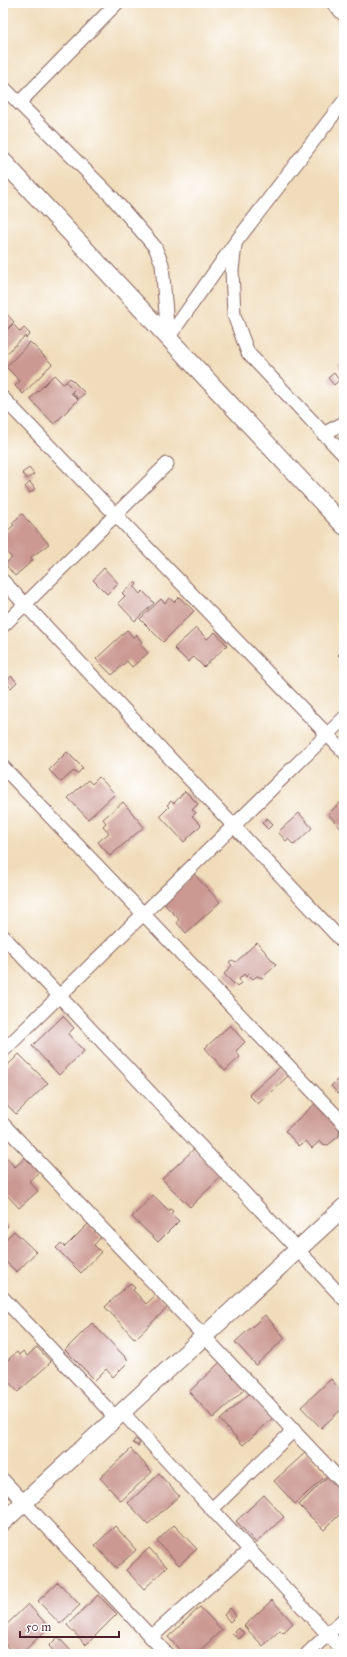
<svg xmlns="http://www.w3.org/2000/svg" width="347" height="1657" viewBox="0 0 347 1657" font-family="'IM FELL Great Primer',serif">
	<rect width="100%" height="100%" fill="#fff"/>
	<filter id="ink" filterUnits="userSpaceOnUse"><feTurbulence type="fractalNoise" baseFrequency=".025" numOctaves="2"/><feDisplacementMap in="SourceGraphic" scale="8" xChannelSelector="R" yChannelSelector="G"/><feConvolveMatrix kernelMatrix="1 2 1 2 8 2 1 2 1" color-interpolation-filters="sRGB"/></filter>
	<filter id="wash" filterUnits="userSpaceOnUse"><feTurbulence type="fractalNoise" baseFrequency=".012" numOctaves="4" result="noise"/><feDisplacementMap in="SourceGraphic" scale="16" xChannelSelector="R" yChannelSelector="G"/><feGaussianBlur stdDeviation="0.9" result="paint"/><feColorMatrix in="noise" values="0 0 0 0 0 0 0 0 0 0 0 0 0 0 0 0 0 1.4 0 .05"/><feComposite in="paint" operator="in"/></filter>
	<g filter="url(#wash)">
		<rect width="100%" height="100%" fill="#f0dcba"/>
		<g id="blocks">
			<g fill="#cb9992">
				<path d="M 3,310 L 14,322 L 3,332 Z"/>
				<path d="M 13,324 L 20,332 L 24,328 L 30,334 L 26,338 L 25,336 L 3,357 L 3,334 Z"/>
				<path d="M 30,342 L 52,364 L 23,394 L 15,386 L 20,381 L 6,367 Z"/>
				<path d="M 344,361 L 344,374 L 338,365 Z"/>
				<path d="M 334,373 L 339,380 L 334,385 L 328,378 Z"/>
				<path d="M 54,375 L 63,384 L 66,382 L 70,386 L 66,382 L 70,378 L 85,393 L 78,399 L 72,392 L 74,390 L 71,393 L 78,400 L 54,424 L 30,399 Z"/>
				<path d="M 29,468 L 34,474 L 27,479 L 22,473 Z"/>
				<path d="M 30,482 L 35,489 L 30,493 L 25,487 Z"/>
				<path d="M 22,514 L 49,544 L 30,558 L 33,560 L 15,576 L 5,564 L 12,558 L 3,548 L 3,535 L 14,525 L 12,523 Z"/>
				<path d="M 104,568 L 118,583 L 107,594 L 93,580 Z"/>
				<path d="M 135,582 L 137,584 L 134,587 L 140,594 L 143,591 L 154,603 L 135,621 L 118,603 L 125,596 L 122,593 Z"/>
				<path d="M 179,597 L 194,611 L 163,642 L 140,619 L 161,599 L 165,603 L 169,598 L 174,602 Z"/>
				<path d="M 196,628 L 207,639 L 215,632 L 227,645 L 204,667 L 194,657 L 188,662 L 174,648 Z"/>
				<path d="M 127,630 L 133,637 L 136,635 L 142,642 L 140,644 L 148,653 L 132,667 L 127,661 L 112,675 L 96,659 Z"/>
				<path d="M 344,650 L 344,661 L 338,655 Z"/>
				<path d="M 11,676 L 17,682 L 11,688 L 6,683 Z"/>
				<path d="M 67,752 L 83,768 L 77,774 L 74,771 L 61,782 L 49,770 Z"/>
				<path d="M 99,777 L 115,794 L 88,819 L 68,798 L 88,780 L 92,784 Z"/>
				<path d="M 185,791 L 198,804 L 192,810 L 196,813 L 192,816 L 201,825 L 184,842 L 160,816 L 169,807 L 167,805 L 171,801 L 174,803 Z"/>
				<path d="M 344,799 L 344,832 L 328,814 Z"/>
				<path d="M 123,802 L 144,827 L 110,856 L 98,842 L 109,833 L 103,826 L 106,823 L 103,819 Z"/>
				<path d="M 299,813 L 312,828 L 294,845 L 288,839 L 286,841 L 278,832 Z"/>
				<path d="M 267,818 L 273,824 L 268,829 L 262,823 Z"/>
				<path d="M 194,874 L 220,902 L 186,933 L 177,923 L 179,919 L 164,904 Z"/>
				<path d="M 257,942 L 276,965 L 262,978 L 257,976 L 253,979 L 248,974 L 246,977 L 244,974 L 239,979 L 241,983 L 237,987 L 224,974 L 232,965 L 229,962 L 232,960 L 236,962 Z"/>
				<path d="M 63,1016 L 74,1028 L 68,1034 L 84,1051 L 59,1075 L 32,1046 Z"/>
				<path d="M 230,1025 L 245,1042 L 236,1051 L 240,1057 L 225,1071 L 205,1048 Z"/>
				<path d="M 19,1054 L 48,1083 L 16,1114 L 3,1101 L 3,1070 Z"/>
				<path d="M 281,1066 L 289,1075 L 258,1104 L 249,1095 Z"/>
				<path d="M 344,1073 L 344,1093 L 342,1091 L 338,1094 L 331,1086 Z"/>
				<path d="M 317,1102 L 340,1127 L 339,1136 L 328,1145 L 322,1144 L 320,1141 L 312,1148 L 306,1141 L 299,1146 L 285,1131 Z"/>
				<path d="M 194,1149 L 221,1177 L 190,1207 L 162,1179 Z"/>
				<path d="M 3,1154 L 15,1167 L 28,1155 L 42,1169 L 29,1181 L 38,1191 L 19,1208 L 3,1191 Z"/>
				<path d="M 153,1195 L 169,1211 L 170,1209 L 173,1211 L 171,1214 L 179,1221 L 158,1242 L 132,1217 Z"/>
				<path d="M 3,1221 L 8,1226 L 3,1231 Z"/>
				<path d="M 88,1224 L 101,1237 L 94,1245 L 101,1252 L 81,1273 L 56,1248 L 61,1243 L 65,1247 Z"/>
				<path d="M 14,1231 L 36,1252 L 17,1272 L 6,1262 L 5,1264 L 3,1262 L 3,1257 L 5,1254 L 3,1252 L 3,1242 Z"/>
				<path d="M 130,1283 L 135,1288 L 133,1290 L 146,1304 L 157,1294 L 169,1306 L 135,1339 L 105,1307 Z"/>
				<path d="M 265,1315 L 285,1338 L 256,1365 L 235,1342 Z"/>
				<path d="M 92,1323 L 129,1361 L 113,1377 L 106,1369 L 95,1380 L 65,1350 Z"/>
				<path d="M 37,1347 L 51,1362 L 18,1392 L 3,1376 L 3,1364 L 17,1352 L 19,1355 L 23,1351 L 27,1356 Z"/>
				<path d="M 220,1362 L 245,1389 L 213,1418 L 189,1392 Z"/>
				<path d="M 331,1379 L 344,1394 L 344,1407 L 321,1428 L 301,1407 Z"/>
				<path d="M 250,1393 L 273,1418 L 243,1445 L 220,1420 Z"/>
				<path d="M 135,1439 L 140,1442 L 138,1446 L 133,1443 Z"/>
				<path d="M 131,1449 L 152,1472 L 121,1501 L 100,1478 Z"/>
				<path d="M 306,1452 L 327,1475 L 295,1504 L 274,1481 Z"/>
				<path d="M 159,1474 L 179,1496 L 148,1524 L 128,1503 Z"/>
				<path d="M 330,1474 L 344,1488 L 344,1510 L 324,1530 L 299,1505 Z"/>
				<path d="M 264,1495 L 284,1517 L 256,1543 L 236,1521 Z"/>
				<path d="M 174,1525 L 197,1549 L 179,1565 L 157,1541 Z"/>
				<path d="M 115,1526 L 136,1550 L 116,1568 L 95,1545 Z"/>
				<path d="M 149,1548 L 167,1567 L 144,1589 L 126,1570 Z"/>
				<path d="M 58,1582 L 80,1605 L 60,1624 L 38,1601 Z"/>
				<path d="M 98,1595 L 117,1614 L 86,1645 L 67,1625 Z"/>
				<path d="M 272,1600 L 293,1623 L 283,1633 L 280,1630 L 263,1646 L 244,1626 Z"/>
				<path d="M 28,1604 L 49,1627 L 21,1654 L 14,1654 L 3,1642 L 3,1628 Z"/>
				<path d="M 200,1607 L 222,1630 L 196,1654 L 183,1654 L 168,1637 Z"/>
				<path d="M 230,1608 L 236,1616 L 230,1622 L 224,1615 Z"/>
				<path d="M 238,1628 L 245,1633 L 239,1639 L 232,1634 Z"/>
				<path d="M 58,1637 L 74,1654 L 56,1654 L 49,1646 Z"/>
			</g>
		</g>
	</g>
	<g filter="url(#ink)">
		<use href="#blocks" fill-opacity="0" stroke="#84615d" stroke-width="1"/>
		<g fill="none" stroke-linecap="round" stroke-linejoin="round">
			<defs>
				<g id="minor">
					<path d="M 333,3 L 344,15"/>
					<path d="M 3,87 L 112,197 L 155,247 L 162,264 L 168,338"/>
					<path d="M 19,103 L 117,3"/>
					<path d="M 235,245 L 232,270 L 234,315 L 248,353 L 344,455"/>
					<path d="M 168,338 L 235,243 L 344,101"/>
					<path d="M 3,398 L 344,752"/>
					<path d="M 323,434 L 344,423"/>
					<path d="M 3,581 L 344,943"/>
					<path d="M 3,626 L 167,464"/>
					<path d="M 3,767 L 344,1124"/>
					<path d="M 3,936 L 344,1299"/>
					<path d="M 3,1051 L 344,718"/>
					<path d="M 3,1124 L 344,1484"/>
					<path d="M 3,1298 L 116,1418"/>
					<path d="M 122,1412 L 344,1652"/>
					<path d="M 3,1480 L 167,1654"/>
					<path d="M 212,1509 L 294,1430"/>
					<path d="M 151,1637 L 250,1550"/>
					<path d="M 307,1654 L 344,1619"/>
				</g>
				<g id="tertiary">
					<path d="M 3,161 L 344,526"/>
					<path d="M 3,1522 L 344,1207"/>
				</g>
			</defs>
			<use href="#minor" stroke="#84615d" stroke-width="15"/>
			<use href="#tertiary" stroke="#84615d" stroke-width="19"/>
			<use href="#minor" stroke="#fff" stroke-width="13"/>
			<use href="#tertiary" stroke="#fff" stroke-width="17"/>
		</g>
	</g>
	<rect width="347" height="1657" fill="none" stroke="#fff" stroke-width="16"/>
	<path d="M20 1631v6h99v-6" fill="none" stroke="#4a1f2b" stroke-width="2"/>
	<text x="26" y="1631" font-size="12" fill="#4a1f2b" stroke="#ffffff" stroke-width="3" paint-order="stroke">50 m</text>
</svg>
